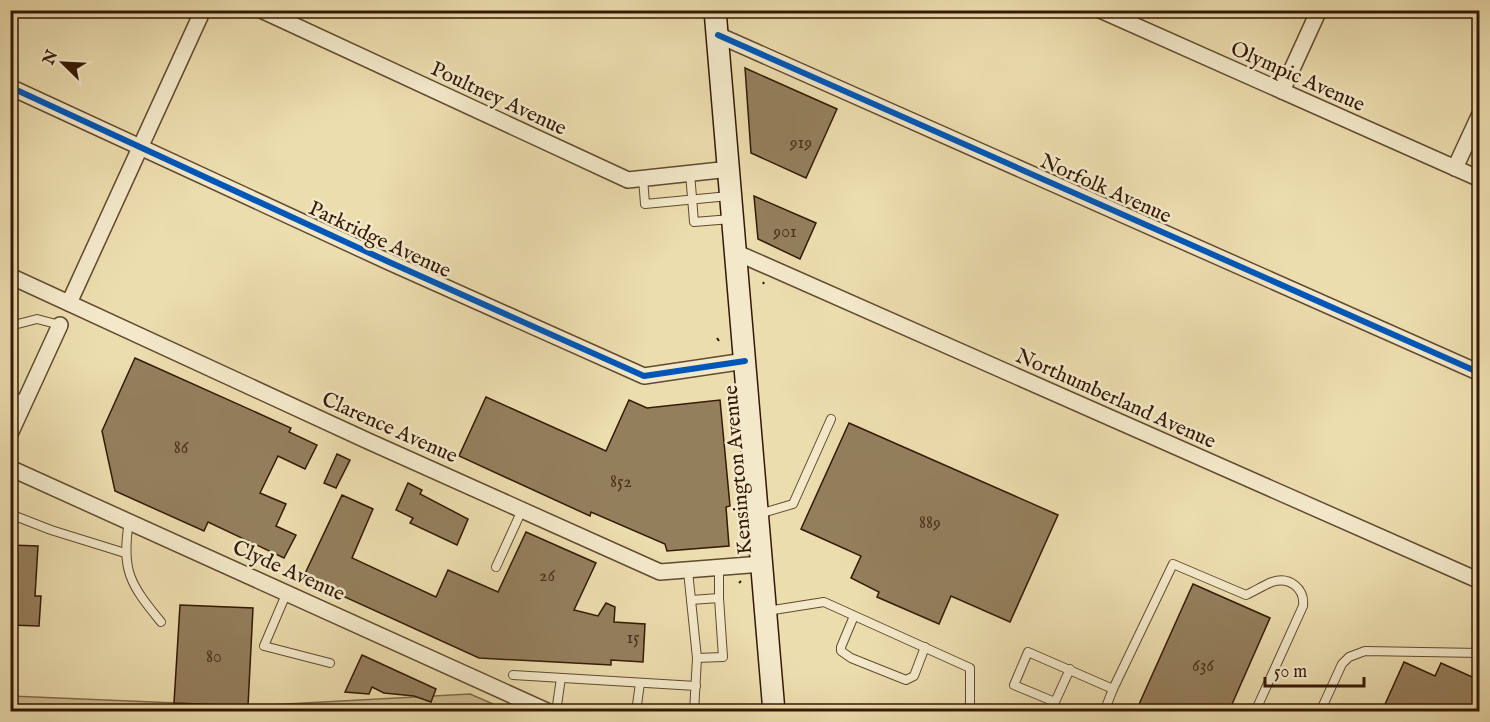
<svg xmlns="http://www.w3.org/2000/svg" width="1490" height="722" viewBox="0 0 1490 722" font-family="'IM FELL English',serif">
	<rect width="100%" height="100%" fill="#ecddae"/>
	<filter id="stains"><feTurbulence type="fractalNoise" baseFrequency=".00333" numOctaves="4"/><feColorMatrix values="0 0 0 0 .2 0 0 0 0 .09 0 0 0 0 .02 0 0 0 .5 -.17"/></filter>
	<radialGradient id="worn" r=".72"><stop offset=".6" stop-color="#630" stop-opacity="0"/><stop offset="1" stop-color="#630" stop-opacity=".3"/></radialGradient>
	<path fill="#cdbc91" stroke="#806a4b" stroke-width="1.5" d="M 470,694 L 509,711 L 11,712 L 11,696 L 248,706 Z"/>
	<g fill="#947f5d" stroke="#341905" stroke-width="1.5">
		<path d="M 745,68 L 837,109 L 806,178 L 751,153 Z"/>
		<path d="M 754,196 L 816,223 L 800,259 L 758,239 Z"/>
		<path d="M 135,358 L 291,428 L 289,432 L 317,445 L 305,469 L 278,456 L 260,493 L 286,504 L 276,526 L 296,535 L 284,558 L 208,522 L 204,531 L 115,491 L 102,431 Z"/>
		<path d="M 486,397 L 606,451 L 629,400 L 647,408 L 720,400 L 730,506 L 726,507 L 729,546 L 667,551 L 665,544 L 591,512 L 590,516 L 459,456 Z"/>
		<path d="M 849,423 L 1058,515 L 1010,622 L 951,596 L 939,624 L 877,597 L 879,592 L 851,578 L 861,556 L 801,529 Z"/>
		<path d="M 337,454 L 350,460 L 336,488 L 324,483 Z"/>
		<path d="M 408,483 L 422,490 L 420,494 L 468,519 L 457,545 L 410,523 L 413,518 L 396,510 Z"/>
		<path d="M 342,495 L 373,509 L 352,558 L 436,597 L 448,570 L 498,592 L 526,532 L 596,563 L 574,610 L 598,616 L 606,603 L 615,607 L 614,622 L 645,624 L 643,662 L 611,660 L 611,665 L 479,658 L 303,578 Z"/>
		<path d="M 10,545 L 38,546 L 35,596 L 41,596 L 39,626 L 10,625 Z"/>
		<path d="M 1193,584 L 1270,618 L 1229,711 L 1136,711 Z"/>
		<path d="M 180,605 L 253,608 L 248,706 L 174,703 Z"/>
		<path d="M 362,655 L 436,689 L 431,702 L 414,696 L 384,693 L 372,687 L 369,694 L 345,692 Z"/>
		<path d="M 1404,662 L 1435,676 L 1441,663 L 1479,680 L 1479,711 L 1382,711 Z"/>
	</g>
	<g fill="none" stroke-linecap="round" stroke-linejoin="round">
		<defs>
			<g id="lane">
				<path d="M 690,173 L 694,222 L 731,219"/>
				<path d="M 643,178 L 645,204 L 729,196"/>
				<path d="M 10,326 L 37,319 L 60,325"/>
				<path d="M 10,395 L 26,402"/>
				<path d="M 10,514 L 51,530 L 125,553"/>
				<path d="M 759,514 L 793,504 L 831,419"/>
				<path d="M 129,521 C 121,571 130,584 161,622"/>
				<path d="M 496,567 L 522,510"/>
				<path d="M 719,568 L 719,598"/>
				<path d="M 688,571 L 697,658 L 694,712"/>
				<path d="M 287,592 L 264,646 L 330,663"/>
				<path d="M 691,600 L 719,598 L 723,657 L 697,658"/>
				<path d="M 767,611 L 824,602 L 970,668 L 970,712"/>
				<path d="M 854,616 L 841,647 L 841,651 L 851,658 L 906,680 L 914,676 L 925,647"/>
				<path d="M 1070,669 L 1055,702 L 1014,685 L 1028,652 L 1113,689"/>
				<path d="M 513,675 L 696,686"/>
				<path d="M 556,712 L 561,678"/>
				<path d="M 636,712 L 640,683"/>
				<path d="M 1104,712 L 1113,689 L 1173,564 L 1246,595 C 1255,591 1264,585 1272,582 C 1290,576 1305,589 1303,606 L 1255,712"/>
				<path d="M 1320,712 L 1342,664 L 1349,657 L 1365,651 L 1480,653"/>
			</g>
			<g id="street">
				<path d="M 261,10 L 628,180 L 730,169"/>
				<path d="M 1100,10 L 1480,179"/>
				<path d="M 718,35 L 1480,373"/>
				<path d="M 10,87 L 389,262 L 644,376 L 745,361"/>
				<path d="M 1282,91 L 1319,10"/>
				<path d="M 1455,168 L 1480,114"/>
				<path d="M 735,252 L 1480,581"/>
				<path d="M 10,276 L 368,441 L 660,572 L 762,564"/>
				<path d="M 69,303 L 203,10"/>
				<path d="M 10,434 L 60,325"/>
				<path d="M 10,468 L 549,712"/>
			</g>
			<path id="secondary" d="M 715,10 L 774,712"/>
		</defs>
		<use href="#lane" stroke="#624a2f" stroke-width="10"/>
		<use href="#street" stroke="#624a2f" stroke-width="18"/>
		<use href="#secondary" stroke="#341905" stroke-width="24"/>
		<g stroke="#341905" stroke-width="2" stroke-dasharray="4.5 3" stroke-linecap="butt">
			<path d="M 763,282 L 764,284"/>
			<path d="M 717,338 L 719,341"/>
			<path d="M 739,583 L 741,581"/>
		</g>
		<use href="#lane" stroke="#f3e9ca" stroke-width="8"/>
		<use href="#street" stroke="#f3e9ca" stroke-width="15"/>
		<use href="#secondary" stroke="#f3e9ca" stroke-width="21"/>
		<defs>
			<g id="cycleway">
				<path d="M 718,35 L 1480,373"/>
				<path d="M 10,87 L 389,262 L 644,376 L 745,361"/>
			</g>
		</defs>
		<use href="#cycleway" stroke="#f3e9ca" stroke-width="10"/>
		<use href="#cycleway" stroke="#0057b8" stroke-width="6"/>
	</g>
	<g text-anchor="middle" stroke-width="5" stroke-linejoin="round" paint-order="stroke">
		<g font-size="18" fill="#4c321b">
			<text x="801" y="148">919</text>
			<text x="785" y="237">901</text>
			<text x="181" y="453">86</text>
			<text x="621" y="487">852</text>
			<text x="930" y="528">889</text>
			<text x="547" y="581">26</text>
			<text x="633" y="643">15</text>
			<text x="214" y="662">80</text>
			<text x="1203" y="671">636</text>
		</g>
		<g font-size="21" fill="#341905" stroke="#f3e9ca">
			<text transform="translate(1298 76) rotate(24)" y="7">Olympic Avenue</text>
			<text transform="translate(499 98) rotate(25)" y="7">Poultney Avenue</text>
			<text transform="translate(1106 188) rotate(24)" y="7">Norfolk Avenue</text>
			<text transform="translate(380 239) rotate(25)" y="7">Parkridge Avenue</text>
			<text transform="translate(1116 398) rotate(24)" y="7">Northumberland Avenue</text>
			<text transform="translate(390 427) rotate(24)" y="7">Clarence Avenue</text>
			<text transform="translate(737 470) rotate(-95)" y="7">Kensington Avenue</text>
			<text transform="translate(289 570) rotate(24)" y="7">Clyde Avenue</text>
		</g>
	</g>
	<rect width="1490" height="722" fill="none" stroke="#ecddae" stroke-width="36"/>
	<rect x="12" y="12" width="1466" height="698" fill="none" stroke="#341905" stroke-width="3"/>
	<rect x="18" y="18" width="1454" height="686" fill="none" stroke="#341905" stroke-width="1.5"/>
	<g transform="translate(63 63) rotate(294)" stroke="#f3e9ca" stroke-width="4.5" paint-order="stroke">
	<path d="M0-4.5L10 22L0 15L-10 22Z" fill="#341905"/>
	<text y="-9" font-size="16" font-weight="bold" text-anchor="middle" fill="#341905">N</text>
	</g>
	<path d="M1265 677v9h99v-9" fill="none" stroke="#341905" stroke-width="3"/>
	<text x="1274" y="677" font-size="18" fill="#341905" stroke="#f3e9ca" stroke-width="4.5" paint-order="stroke">50 m</text>
	<rect width="100%" height="100%" filter="url(#stains)"/>
	<rect width="100%" height="100%" fill="url(#worn)"/>
</svg>
